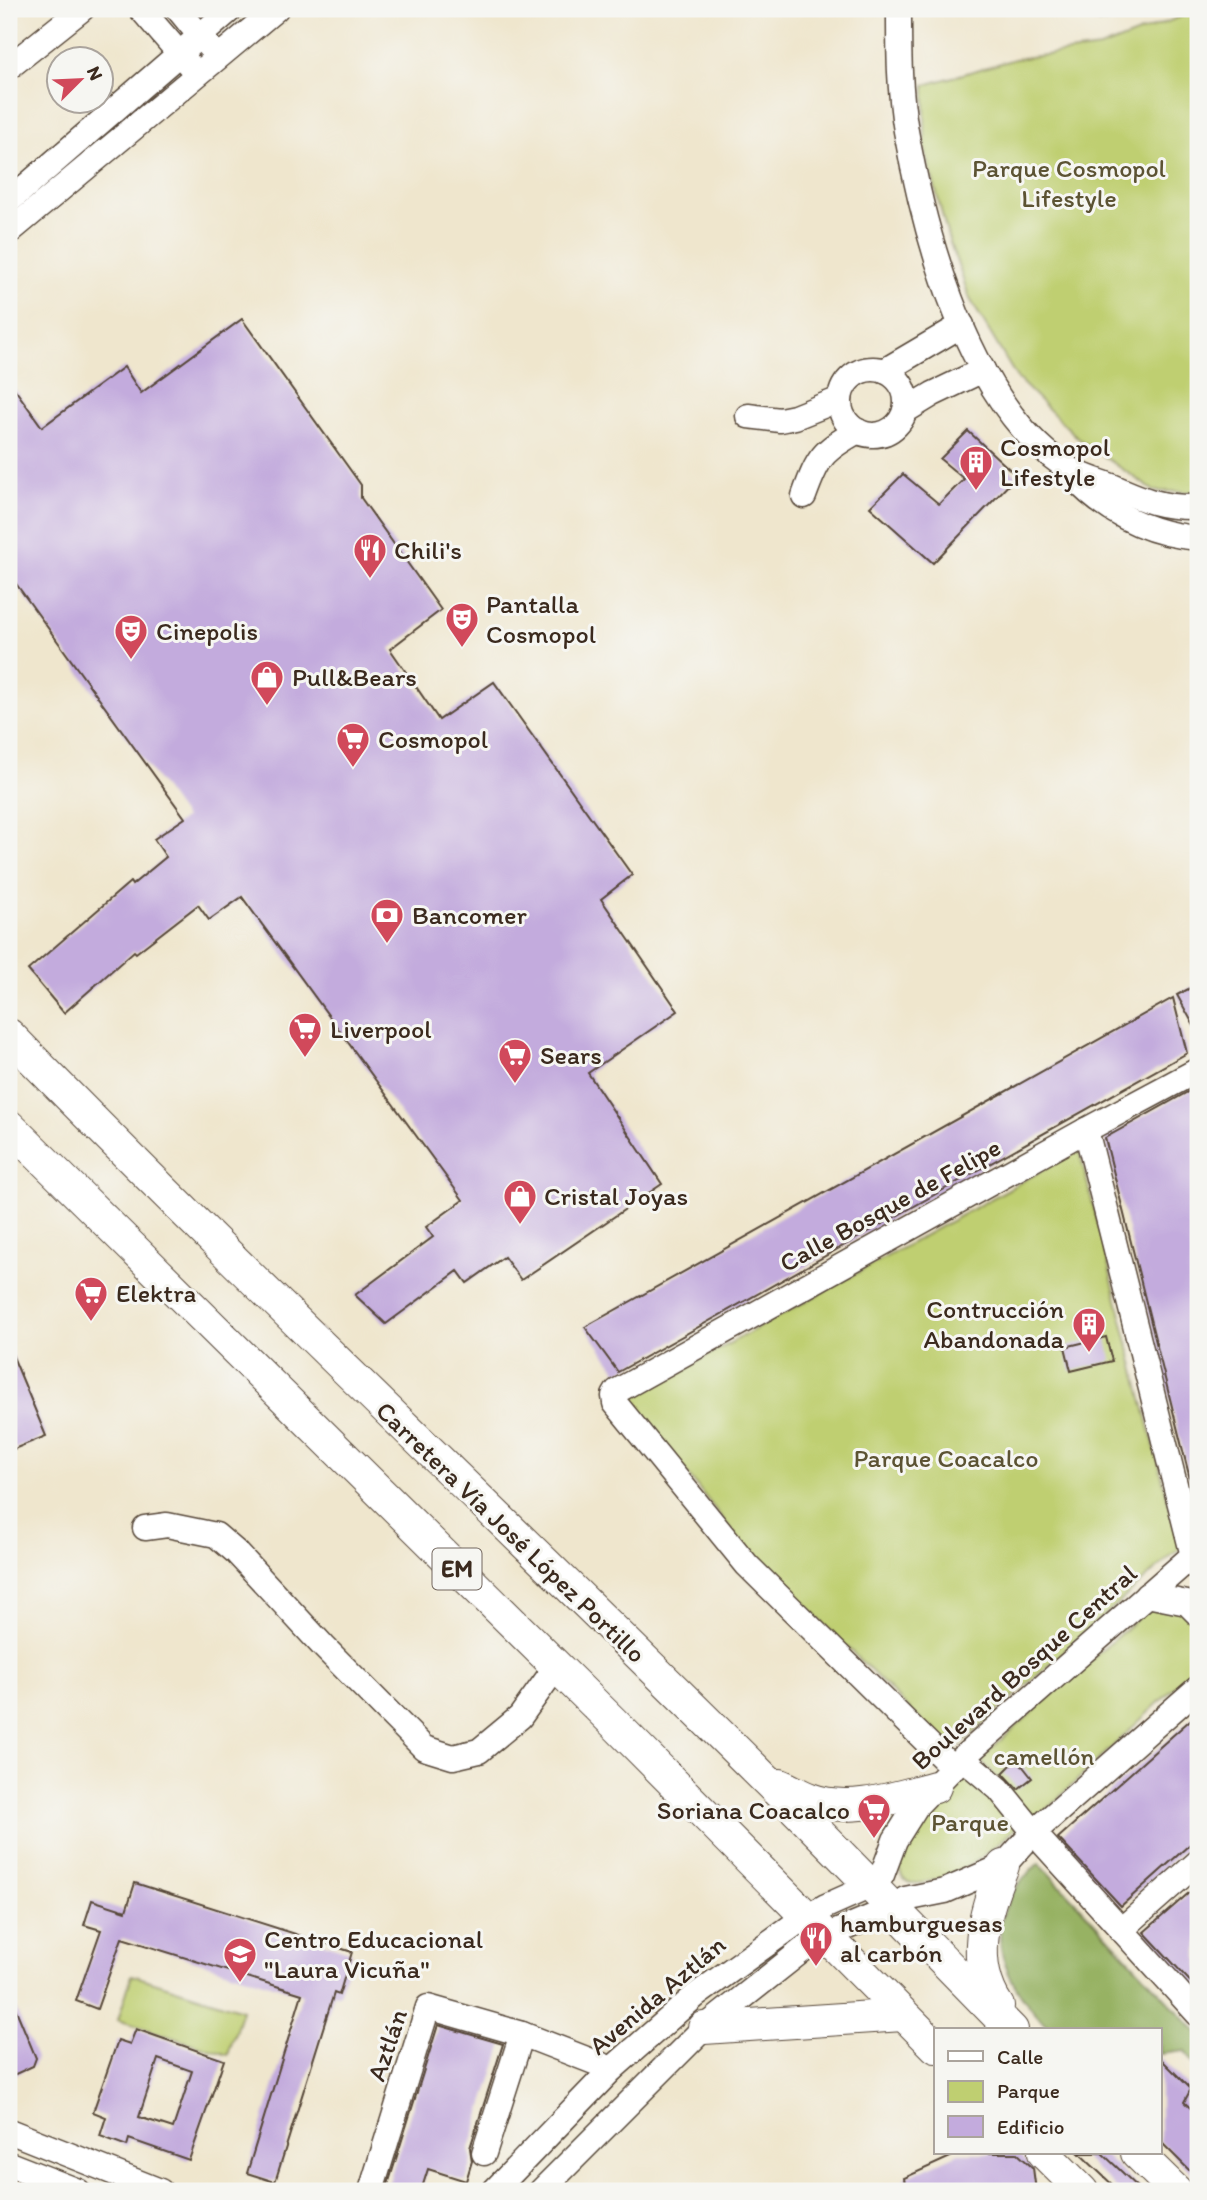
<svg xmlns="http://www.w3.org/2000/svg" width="1207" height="2200" viewBox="0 0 1207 2200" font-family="Itim,sans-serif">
	<rect width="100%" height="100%" fill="#f6f6f2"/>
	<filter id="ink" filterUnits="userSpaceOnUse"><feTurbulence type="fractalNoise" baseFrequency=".0143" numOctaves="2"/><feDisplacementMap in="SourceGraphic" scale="14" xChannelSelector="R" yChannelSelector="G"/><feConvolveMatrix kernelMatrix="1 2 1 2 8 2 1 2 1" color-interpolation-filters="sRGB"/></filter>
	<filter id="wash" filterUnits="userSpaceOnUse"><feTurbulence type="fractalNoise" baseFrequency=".00686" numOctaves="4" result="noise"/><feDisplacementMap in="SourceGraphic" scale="28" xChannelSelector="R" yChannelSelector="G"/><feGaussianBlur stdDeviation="1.57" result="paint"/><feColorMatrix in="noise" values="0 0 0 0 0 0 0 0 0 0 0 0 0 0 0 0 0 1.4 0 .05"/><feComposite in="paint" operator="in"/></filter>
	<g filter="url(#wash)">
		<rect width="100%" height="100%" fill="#efe6cd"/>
		<g fill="#bfcf71" stroke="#7d7c48" stroke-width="2">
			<path d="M 1096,9 L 1154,9 L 1099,23 Z"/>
			<path d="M 1198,10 L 1198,492 L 1154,491 L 1079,439 L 1017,378 L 970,299 L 948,237 L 925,149 L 925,85 L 1015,59 L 1100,48 Z"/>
			<path d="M 1079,1150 L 1180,1548 L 957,1747 L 949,1749 L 737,1537 L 630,1401 L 631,1398 Z"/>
			<path d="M 1163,1607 C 1169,1608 1176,1608 1180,1610 C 1203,1620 1202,1652 1193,1670 L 1034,1821 L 980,1759 L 1147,1610 Z"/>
			<path d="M 971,1773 L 1020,1824 C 1008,1835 996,1846 983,1856 C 971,1866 899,1904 900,1868 C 901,1839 950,1792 971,1773 Z"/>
			<path d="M 132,1975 L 242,2010 L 228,2055 L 118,2020 Z"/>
		</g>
		<path fill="#97b263" stroke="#696e40" stroke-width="2" d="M 1039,1863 L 1198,2033 L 1198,2073 L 1185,2051 L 1160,2054 L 1160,2030 L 1051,2030 C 998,1978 975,1919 1039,1863 Z"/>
		<g id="blocks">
			<g fill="#c3abdd" fill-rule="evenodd">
				<path d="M 242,319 L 361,485 L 361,498 L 441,610 L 390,649 L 439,720 L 494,682 L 632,875 L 601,899 L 678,1011 L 588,1073 L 662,1184 L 521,1280 L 504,1257 L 467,1283 L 458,1271 L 386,1324 L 355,1295 L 433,1237 L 426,1227 L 463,1200 L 242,897 L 209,920 L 198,905 L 136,953 L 134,951 L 64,1013 L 28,970 L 130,882 L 132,885 L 166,857 L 154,839 L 185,818 L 9,574 L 9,381 L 42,427 L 124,367 L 141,393 Z"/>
				<path d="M 968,431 L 1017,476 L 933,563 L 870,507 L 903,474 L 939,504 L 964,479 L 940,459 Z"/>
				<path d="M 1198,984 L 1198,1033 L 1177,995 Z"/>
				<path d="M 1173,998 L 1187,1053 L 902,1213 L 618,1372 L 585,1327 Z"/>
				<path d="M 1195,1088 L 1198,1102 L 1198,1490 L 1193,1491 L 1105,1138 Z"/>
				<path d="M 1106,1337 L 1112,1361 L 1071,1371 L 1065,1347 Z"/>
				<path d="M 9,1347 L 46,1436 L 9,1451 Z"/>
				<path d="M 1198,1713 L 1198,1837 L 1121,1906 L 1058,1838 Z"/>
				<path d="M 1017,1759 L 1032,1778 L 1018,1789 L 1003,1773 Z"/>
				<path d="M 135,1883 L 352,1952 L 339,1995 L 334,1993 L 275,2182 L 247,2173 L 302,1994 L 122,1938 L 97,2009 L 76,2001 L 101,1930 L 84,1925 L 92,1900 L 126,1911 Z"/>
				<path d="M 1198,1885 L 1198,1990 L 1144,1932 Z"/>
				<path d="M 9,1993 L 36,2058 L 33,2066 L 9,2077 Z"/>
				<path d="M 438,2025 L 503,2044 L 470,2148 L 472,2161 L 466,2181 L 428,2169 L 421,2191 L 386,2191 Z"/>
				<path d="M 136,2029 L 224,2060 L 189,2160 L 129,2139 L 127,2146 L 100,2136 L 106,2117 L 93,2112 L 118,2040 L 130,2044 ZM 158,2059 L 192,2071 L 173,2128 L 139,2117 Z"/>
				<path d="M 1160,2058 L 1191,2089 L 1184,2102 L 1198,2115 L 1198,2179 L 1160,2141 Z"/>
				<path d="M 959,2153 L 1017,2153 L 1033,2168 L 1036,2191 L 906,2191 L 904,2178 Z"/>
				<path d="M 1079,2153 L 1102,2153 L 1142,2191 L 1119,2191 Z"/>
			</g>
		</g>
	</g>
	<g filter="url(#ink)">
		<use href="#blocks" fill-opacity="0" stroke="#564638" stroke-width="2"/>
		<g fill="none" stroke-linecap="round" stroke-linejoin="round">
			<defs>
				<g id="minor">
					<path d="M 141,9 L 191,67"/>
					<path d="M 178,9 L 209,47"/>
					<path d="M 899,9 C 899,49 899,90 906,131 C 925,237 969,401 1063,465 C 1077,475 1096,480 1112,486 C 1143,500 1163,508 1198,507"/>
					<path d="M 9,67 L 82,9"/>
					<path d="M 9,201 L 231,9"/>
					<path d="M 9,232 L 276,9"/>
					<circle cx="873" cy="402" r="33"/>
					<path d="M 884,371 L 962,325"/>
					<path d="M 905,411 L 933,394 L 983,370"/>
					<path d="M 748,416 L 780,420 L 795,417 L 840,399"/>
					<path d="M 1071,475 C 1105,512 1148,534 1198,538"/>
					<path d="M 804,496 C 818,457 822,451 858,431"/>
					<path d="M 1086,1130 L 1193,1556"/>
					<path d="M 145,1528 L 167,1525 L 216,1535 L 237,1553 L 324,1647 L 424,1748 L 453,1757 L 479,1751 L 520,1717 L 556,1667"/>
					<path d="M 1147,1595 L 1187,1603 L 1198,1614"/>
					<path d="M 962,1758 L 999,1789 L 1042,1842 L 1198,2014"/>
					<path d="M 953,1768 L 747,1565 L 615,1403 L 614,1396 L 617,1391 L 1086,1130 L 1198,1070"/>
					<path d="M 1121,1930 L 1198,1862"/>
					<path d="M 9,2131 L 160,2191"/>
					<path d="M 484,2153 L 522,2034"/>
					<path d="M 9,2164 L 78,2191"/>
					<path d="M 371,2191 L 428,2007 L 522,2034 L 612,2069"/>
					<path d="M 494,2191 L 612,2069 L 695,1996 L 795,1924 L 826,1906 L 871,1886 L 882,1875 L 895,1840 L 917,1805 L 962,1758 L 1198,1551"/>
					<path d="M 541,2191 L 704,2028 L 814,1941 L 893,1908 L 905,1899 L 945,1891 L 1003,1866 L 1033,1833 L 1198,1688"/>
				</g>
				<g id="major">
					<path d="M 9,1035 C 255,1287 513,1528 763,1777 C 847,1860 929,1946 1012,2030"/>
					<path d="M 9,1126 L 613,1722 L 936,2047"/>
					<path d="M 780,1785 C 790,1789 799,1795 810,1799 C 849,1814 897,1797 935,1787"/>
					<path d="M 998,2006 C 969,1963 984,1911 1003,1866"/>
					<path d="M 704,2028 L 903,2015"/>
					<path d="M 1044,2153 L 1082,2191"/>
					<path d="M 1137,2153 L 1176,2191"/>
				</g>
			</defs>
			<use href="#minor" stroke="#564638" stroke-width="27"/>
			<use href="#major" stroke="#564638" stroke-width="34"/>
			<use href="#minor" stroke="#fff" stroke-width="24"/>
			<use href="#major" stroke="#fff" stroke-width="32"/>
		</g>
	</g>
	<defs>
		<symbol id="building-pin" viewBox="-11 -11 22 30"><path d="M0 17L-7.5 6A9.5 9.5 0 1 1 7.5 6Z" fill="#d1495b" stroke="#f6f6f2"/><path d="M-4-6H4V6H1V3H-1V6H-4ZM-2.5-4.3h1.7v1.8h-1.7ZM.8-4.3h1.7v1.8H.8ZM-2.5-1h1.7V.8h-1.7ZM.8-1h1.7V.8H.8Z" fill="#fff"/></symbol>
		<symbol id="restaurant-pin" viewBox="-11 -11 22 30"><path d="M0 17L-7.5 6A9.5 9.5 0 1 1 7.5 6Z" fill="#d1495b" stroke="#f6f6f2"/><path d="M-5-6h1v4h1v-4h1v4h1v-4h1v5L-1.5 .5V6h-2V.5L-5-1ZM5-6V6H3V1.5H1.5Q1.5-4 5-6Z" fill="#fff"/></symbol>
		<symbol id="theatre-pin" viewBox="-11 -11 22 30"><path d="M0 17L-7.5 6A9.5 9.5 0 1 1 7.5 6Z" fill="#d1495b" stroke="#f6f6f2"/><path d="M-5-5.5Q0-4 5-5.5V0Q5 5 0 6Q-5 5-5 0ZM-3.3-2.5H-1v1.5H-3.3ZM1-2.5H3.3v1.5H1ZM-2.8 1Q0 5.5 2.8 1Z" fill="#fff"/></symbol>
		<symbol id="shop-pin" viewBox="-11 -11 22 30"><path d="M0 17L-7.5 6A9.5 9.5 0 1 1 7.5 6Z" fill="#d1495b" stroke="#f6f6f2"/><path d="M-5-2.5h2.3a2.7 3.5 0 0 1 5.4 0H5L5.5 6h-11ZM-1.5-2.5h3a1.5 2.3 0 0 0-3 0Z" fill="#fff"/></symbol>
		<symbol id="supermarket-pin" viewBox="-11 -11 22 30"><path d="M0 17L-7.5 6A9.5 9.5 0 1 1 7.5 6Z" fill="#d1495b" stroke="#f6f6f2"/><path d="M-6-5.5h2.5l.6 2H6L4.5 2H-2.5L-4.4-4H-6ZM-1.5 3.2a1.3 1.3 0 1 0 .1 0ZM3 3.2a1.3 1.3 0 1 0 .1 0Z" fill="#fff"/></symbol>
		<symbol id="bank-pin" viewBox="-11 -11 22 30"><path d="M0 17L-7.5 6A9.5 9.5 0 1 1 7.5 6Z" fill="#d1495b" stroke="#f6f6f2"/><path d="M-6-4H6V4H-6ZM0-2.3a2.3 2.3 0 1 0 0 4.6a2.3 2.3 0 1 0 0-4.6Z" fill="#fff"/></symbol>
		<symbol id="school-pin" viewBox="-11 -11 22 30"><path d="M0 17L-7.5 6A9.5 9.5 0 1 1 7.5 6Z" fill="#d1495b" stroke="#f6f6f2"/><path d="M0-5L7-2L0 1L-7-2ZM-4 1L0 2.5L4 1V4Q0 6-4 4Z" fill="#fff"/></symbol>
	</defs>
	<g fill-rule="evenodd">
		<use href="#building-pin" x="957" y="443" width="38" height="52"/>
		<use href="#restaurant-pin" x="351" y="531" width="38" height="52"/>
		<use href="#theatre-pin" x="443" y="600" width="38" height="52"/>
		<use href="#theatre-pin" x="112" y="612" width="38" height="52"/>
		<use href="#shop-pin" x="248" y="658" width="38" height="52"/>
		<use href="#supermarket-pin" x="334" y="720" width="38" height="52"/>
		<use href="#bank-pin" x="368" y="896" width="38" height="52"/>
		<use href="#supermarket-pin" x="286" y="1010" width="38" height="52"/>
		<use href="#supermarket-pin" x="496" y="1036" width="38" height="52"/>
		<use href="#shop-pin" x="501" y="1177" width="38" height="52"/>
		<use href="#supermarket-pin" x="72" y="1274" width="38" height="52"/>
		<use href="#building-pin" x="1070" y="1305" width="38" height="52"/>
		<use href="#supermarket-pin" x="855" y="1791" width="38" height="52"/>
		<use href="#restaurant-pin" x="797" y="1919" width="38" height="52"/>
		<use href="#school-pin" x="221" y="1935" width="38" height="52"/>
	</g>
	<g text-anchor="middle" stroke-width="6" stroke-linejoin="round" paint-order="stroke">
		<rect fill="#f6f6f2" stroke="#73675e" stroke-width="2" x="432.5" y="1548.5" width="49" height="41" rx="5"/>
		<g font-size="24" font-weight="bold" fill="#3b2a1e">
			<text x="457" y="1577">EM</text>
		</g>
		<g font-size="26" fill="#5c5333" stroke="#f6f6f2">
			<text x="1069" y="177">Parque Cosmopol<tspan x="1069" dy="30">Lifestyle</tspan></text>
			<text x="946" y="1467">Parque Coacalco</text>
			<text x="1044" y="1765">camellón</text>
			<text x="970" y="1831">Parque</text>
		</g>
		<g font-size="26" fill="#3b2a1e" stroke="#f6f6f2" text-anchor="start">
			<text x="1000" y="456">Cosmopol<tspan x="1000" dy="30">Lifestyle</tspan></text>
			<text x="394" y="559">Chili's</text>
			<text x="486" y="613">Pantalla<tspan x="486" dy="30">Cosmopol</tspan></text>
			<text x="156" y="640">Cinepolis</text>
			<text x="292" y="686">Pull&amp;Bears</text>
			<text x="378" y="748">Cosmopol</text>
			<text x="412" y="924">Bancomer</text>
			<text x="330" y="1038">Liverpool</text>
			<text x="540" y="1064">Sears</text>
			<text x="544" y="1205">Cristal Joyas</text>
			<text x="116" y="1302">Elektra</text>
			<text x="1064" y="1318" text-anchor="end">Contrucción<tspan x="1064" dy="30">Abandonada</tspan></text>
			<text x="850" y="1819" text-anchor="end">Soriana Coacalco</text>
			<text x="840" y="1932">hamburguesas<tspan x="840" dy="30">al carbón</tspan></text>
			<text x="264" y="1948">Centro Educacional<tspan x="264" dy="30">"Laura Vicuña"</tspan></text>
		</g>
		<g font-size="26" fill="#3b2a1e" stroke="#f6f6f2">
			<text transform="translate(890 1205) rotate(-29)" y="9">Calle Bosque de Felipe</text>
			<text transform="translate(511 1532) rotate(44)" y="9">Carretera Vía José López Portillo</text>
			<text transform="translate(1024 1667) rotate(-42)" y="9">Boulevard Bosque Central</text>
			<text transform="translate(657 1995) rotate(-40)" y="9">Avenida Aztlán</text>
			<text transform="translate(387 2045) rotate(-71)" y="9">Aztlán</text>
		</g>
	</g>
	<rect width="1207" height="2200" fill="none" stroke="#f6f6f2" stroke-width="35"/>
	<rect x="934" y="2028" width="228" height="126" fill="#f6f6f2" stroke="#aba49d" stroke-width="2"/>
	<rect x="948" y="2051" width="35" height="10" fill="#ffffff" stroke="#aba49d" stroke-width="2"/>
	<text x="997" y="2064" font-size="21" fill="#3b2a1e">Calle</text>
	<rect x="948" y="2081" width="35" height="21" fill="#bfcf71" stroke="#aba49d" stroke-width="2"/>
	<text x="997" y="2098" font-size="21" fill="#3b2a1e">Parque</text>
	<rect x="948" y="2116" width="35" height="21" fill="#c3abdd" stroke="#aba49d" stroke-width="2"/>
	<text x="997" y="2134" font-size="21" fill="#3b2a1e">Edificio</text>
	<g transform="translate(80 80) rotate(66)"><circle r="33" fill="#f6f6f2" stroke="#aba49d" stroke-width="2"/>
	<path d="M0-5L12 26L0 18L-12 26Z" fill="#d1495b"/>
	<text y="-10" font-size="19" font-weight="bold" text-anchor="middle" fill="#3b2a1e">N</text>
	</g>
</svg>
